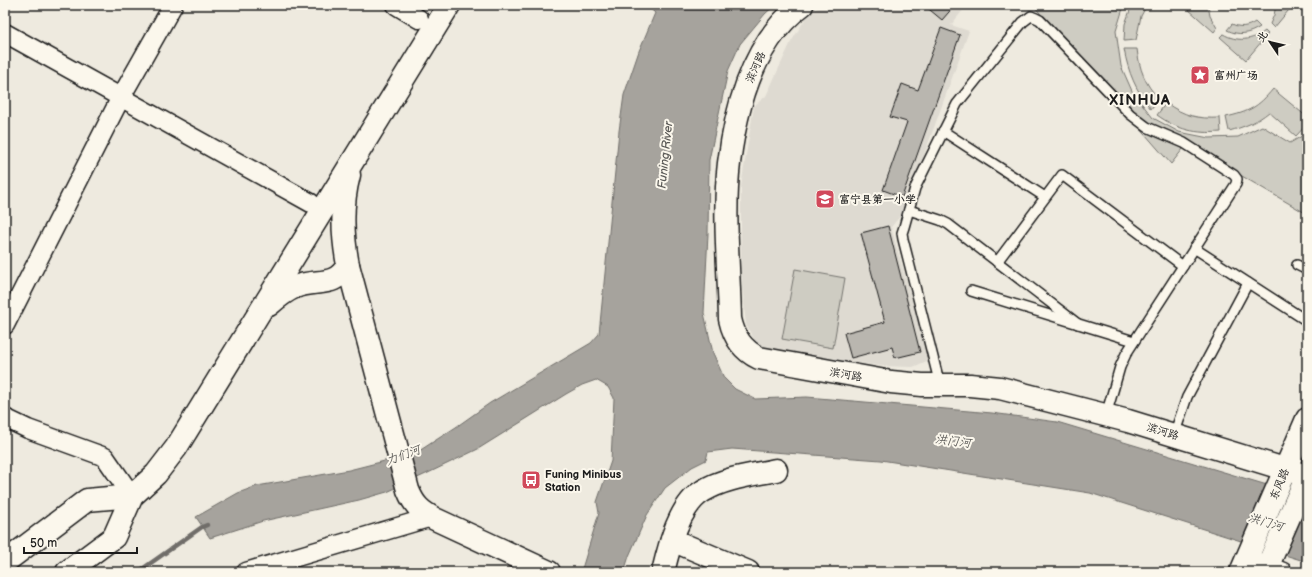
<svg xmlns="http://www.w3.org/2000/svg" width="1312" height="577" viewBox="0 0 1312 577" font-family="'Balsamiq Sans','LXGW WenKai TC',sans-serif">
	<rect width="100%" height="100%" fill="#eeeadf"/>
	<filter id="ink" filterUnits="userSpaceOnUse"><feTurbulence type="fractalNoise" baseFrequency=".025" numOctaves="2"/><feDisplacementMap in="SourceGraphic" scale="8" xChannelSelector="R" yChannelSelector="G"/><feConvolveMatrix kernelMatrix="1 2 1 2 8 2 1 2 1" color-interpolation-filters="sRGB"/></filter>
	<g filter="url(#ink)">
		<path fill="#dedad1" d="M 823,5 L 967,5 L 951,25 L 969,31 L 903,213 L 891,227 L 929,360 L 913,367 L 880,366 L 763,349 L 755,341 L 746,325 L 741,276 L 741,186 L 754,106 L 766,96 L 791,42 L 809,13 Z"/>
		<g fill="#ceccc2" stroke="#75746f">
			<path d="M 1033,5 L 1124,5 L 1116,31 L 1121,66 L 1132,91 L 1153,118 L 1179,132 L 1209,138 L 1238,137 L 1262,126 L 1290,143 L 1307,133 L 1307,214 L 1187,144 L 1171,164 Z"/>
			<path d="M 1132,5 L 1147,5 L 1141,16 L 1136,40 L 1124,41 L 1125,24 Z"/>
			<path d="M 1192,5 L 1208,5 L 1210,16 L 1217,28 L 1214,32 L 1188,9 Z"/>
			<path d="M 1276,5 L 1293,5 L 1274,28 L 1270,24 L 1274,15 Z"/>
			<path d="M 1255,22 L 1260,27 C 1249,34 1239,36 1227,30 L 1232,24 C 1240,28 1248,27 1255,22 Z"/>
			<path d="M 1265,31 L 1268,34 L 1246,60 L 1220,37 L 1223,34 C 1237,42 1252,41 1265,31 Z"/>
			<path d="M 1124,49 L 1137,49 C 1139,67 1145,86 1159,98 L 1151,109 C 1136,91 1128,72 1124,49 Z"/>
			<path d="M 1273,89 L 1307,117 L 1307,124 L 1296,136 L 1269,112 C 1257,122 1244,127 1229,131 L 1226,117 C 1249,112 1258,107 1273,89 Z"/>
			<path d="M 1166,103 C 1185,116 1197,119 1220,118 L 1221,132 C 1196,134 1178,130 1157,115 Z"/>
			<path d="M 795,269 L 845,278 L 833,348 L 782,339 Z"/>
		</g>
		<path fill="#a6a39d" stroke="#6f6d69" d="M 646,5 L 775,5 L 765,14 L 740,44 L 728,71 L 709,160 L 708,234 L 704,313 L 713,353 L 724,378 L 735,389 L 755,399 L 807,397 L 992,413 L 1057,422 L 1307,497 L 1307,562 L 1090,493 L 881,460 L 732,449 L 708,452 L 706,460 L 692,467 L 665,488 L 647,515 L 629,556 L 624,572 L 581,572 L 599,513 L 597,502 L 611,461 L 614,398 L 608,387 L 596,380 L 582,385 L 566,394 L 478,449 L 426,474 L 387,492 L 359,500 L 263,521 L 210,538 L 196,517 L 238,493 L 257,486 L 349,470 L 416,453 L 456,427 L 490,403 L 591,343 L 599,334 L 619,131 L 624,95 L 639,51 L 655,13 Z"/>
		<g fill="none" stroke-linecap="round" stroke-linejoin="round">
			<path stroke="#6f6d69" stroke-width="4.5" d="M 138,572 L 202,527 L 207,525"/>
		</g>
		<g fill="#b9b6af" stroke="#1c1c1c">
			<path d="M 924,5 L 955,5 L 942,20 Z"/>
			<path d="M 941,28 L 960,35 L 902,197 L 883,190 L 907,122 L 890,117 L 902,84 L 918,90 Z"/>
			<path d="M 888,226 L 920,352 L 895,358 L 892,347 L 851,358 L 844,333 L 885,322 L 861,233 Z"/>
		</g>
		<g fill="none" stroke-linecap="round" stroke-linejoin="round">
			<defs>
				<g id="lane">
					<path d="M 943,131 L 1045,197"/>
					<path d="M 909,210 L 940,220 L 948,224 L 1078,324"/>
					<path d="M 1194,248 L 1307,321"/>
					<path d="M 997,262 L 1062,175 L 1183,266"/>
					<path d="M 1297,265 L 1307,270"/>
					<path d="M 971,291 L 1134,341"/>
					<path d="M 940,385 L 903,239 L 902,233 L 904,227 L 915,188 L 957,104 L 1023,22 L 1031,16 L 1036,18 L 1040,20 L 1130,114 L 1147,127 L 1184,143 L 1234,175 L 1237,179 L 1236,184 L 1126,354 L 1120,367 L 1106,415"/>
					<path d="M 1174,435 L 1187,397 L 1248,283"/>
				</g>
				<g id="street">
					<path d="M 396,5 L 419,19"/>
					<path d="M 5,33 L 311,203"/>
					<path d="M 5,325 L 121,97 L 173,5"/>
					<path d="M 5,418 L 28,429 L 105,457 L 132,496"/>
					<path d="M 1255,561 L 1283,572"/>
					<path d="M 246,572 L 428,518"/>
				</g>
				<g id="secondary">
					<path d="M 802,5 C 754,40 736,107 729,163 C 723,213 729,269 730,319 C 734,337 742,350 759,358 L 891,382 L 922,385 L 970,385 L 1000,388 L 1128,421 L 1307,476 L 1265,572"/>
					<path d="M 348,265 L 408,490 C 414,505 420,511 435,519 L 549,572"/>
					<path d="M 672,540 L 748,572"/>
					<path d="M 663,572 C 669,547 679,505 703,491 C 724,478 752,475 776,470"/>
					<path d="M 1241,572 L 1307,419"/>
				</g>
				<g id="primary">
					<path d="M 269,305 C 277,298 285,291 295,287 C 317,278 334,289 348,265 C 342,234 341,205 349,175"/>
					<path d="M 5,562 L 87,500 L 132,496"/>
					<path d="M 67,572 L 114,537 L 132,496 L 156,474 L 176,448 L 449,5"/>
				</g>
			</defs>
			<use href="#lane" stroke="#1c1c1c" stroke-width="12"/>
			<use href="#street" stroke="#1c1c1c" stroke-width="21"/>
			<use href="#secondary" stroke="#1c1c1c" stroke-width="25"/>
			<use href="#primary" stroke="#1c1c1c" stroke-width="25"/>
			<use href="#lane" stroke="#fbf7ec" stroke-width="9"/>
			<use href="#street" stroke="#fbf7ec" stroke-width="18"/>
			<use href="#secondary" stroke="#fbf7ec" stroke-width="22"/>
			<use href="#primary" stroke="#fbf7ec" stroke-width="22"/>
		</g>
	</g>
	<defs>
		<symbol id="sight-square" viewBox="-11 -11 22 22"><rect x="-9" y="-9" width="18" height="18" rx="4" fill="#d1495b" stroke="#fbf7ec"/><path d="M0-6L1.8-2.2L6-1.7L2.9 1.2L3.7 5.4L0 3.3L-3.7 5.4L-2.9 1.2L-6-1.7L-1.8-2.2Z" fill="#fff"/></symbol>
		<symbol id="school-square" viewBox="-11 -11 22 22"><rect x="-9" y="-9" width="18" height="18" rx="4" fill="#d1495b" stroke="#fbf7ec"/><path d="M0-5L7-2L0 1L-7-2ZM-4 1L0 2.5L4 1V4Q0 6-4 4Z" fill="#fff"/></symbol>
		<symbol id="bus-square" viewBox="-11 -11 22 22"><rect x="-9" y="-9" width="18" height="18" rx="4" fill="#d1495b" stroke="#fbf7ec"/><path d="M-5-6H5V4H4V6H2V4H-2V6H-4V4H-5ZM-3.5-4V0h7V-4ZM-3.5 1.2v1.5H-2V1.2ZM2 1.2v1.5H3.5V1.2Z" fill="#fff"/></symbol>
	</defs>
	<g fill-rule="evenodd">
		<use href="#sight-square" x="1189" y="64" width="22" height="22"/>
		<use href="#school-square" x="814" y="188" width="22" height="22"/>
		<use href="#bus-square" x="520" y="469" width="22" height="22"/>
	</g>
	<g text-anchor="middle" stroke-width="4" stroke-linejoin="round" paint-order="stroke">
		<g font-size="11" fill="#1c1c1c" stroke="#fbf7ec">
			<text transform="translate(755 67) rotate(-66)" y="4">滨河路</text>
			<text transform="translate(846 374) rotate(10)" y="4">滨河路</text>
			<text transform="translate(1163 431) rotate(17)" y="4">滨河路</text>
			<text transform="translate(1279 484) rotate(-67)" y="4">东风路</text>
		</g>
		<g font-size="11" font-weight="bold" fill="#1c1c1c" stroke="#fbf7ec" text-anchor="start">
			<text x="1214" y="79">富州广场</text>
			<text x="839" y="203">富宁县第一小学</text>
			<text x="545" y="478">Funing Minibus<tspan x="545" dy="13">Station</tspan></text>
		</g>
		<g font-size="12" font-style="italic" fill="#5a5956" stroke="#fbf7ec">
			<text transform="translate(665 155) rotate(-84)" y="4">Funing River</text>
			<text transform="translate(953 441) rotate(7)" y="4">洪门河</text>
			<text transform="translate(403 455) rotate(-20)" y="4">力们河</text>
			<text transform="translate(1266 522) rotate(17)" y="4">洪门河</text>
		</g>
		<g font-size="15" font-weight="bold" letter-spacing="1" fill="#1c1c1c" stroke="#fbf7ec">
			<text x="1140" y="105">XINHUA</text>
		</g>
	</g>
	<rect width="1312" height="577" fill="none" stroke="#fbf7ec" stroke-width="20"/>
	<rect x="10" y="10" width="1292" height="557" fill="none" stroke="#1c1c1c" stroke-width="1.5" filter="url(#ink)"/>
	<g transform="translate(1270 42) rotate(305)" stroke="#fbf7ec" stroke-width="3" paint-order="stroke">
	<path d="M0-3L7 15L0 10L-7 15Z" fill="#1c1c1c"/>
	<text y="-6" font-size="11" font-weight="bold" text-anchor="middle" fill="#1c1c1c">北</text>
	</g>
	<path d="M24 547v6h113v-6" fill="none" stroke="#1c1c1c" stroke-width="2"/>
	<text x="30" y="547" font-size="12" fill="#1c1c1c" stroke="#fbf7ec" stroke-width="3" paint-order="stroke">50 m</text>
</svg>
